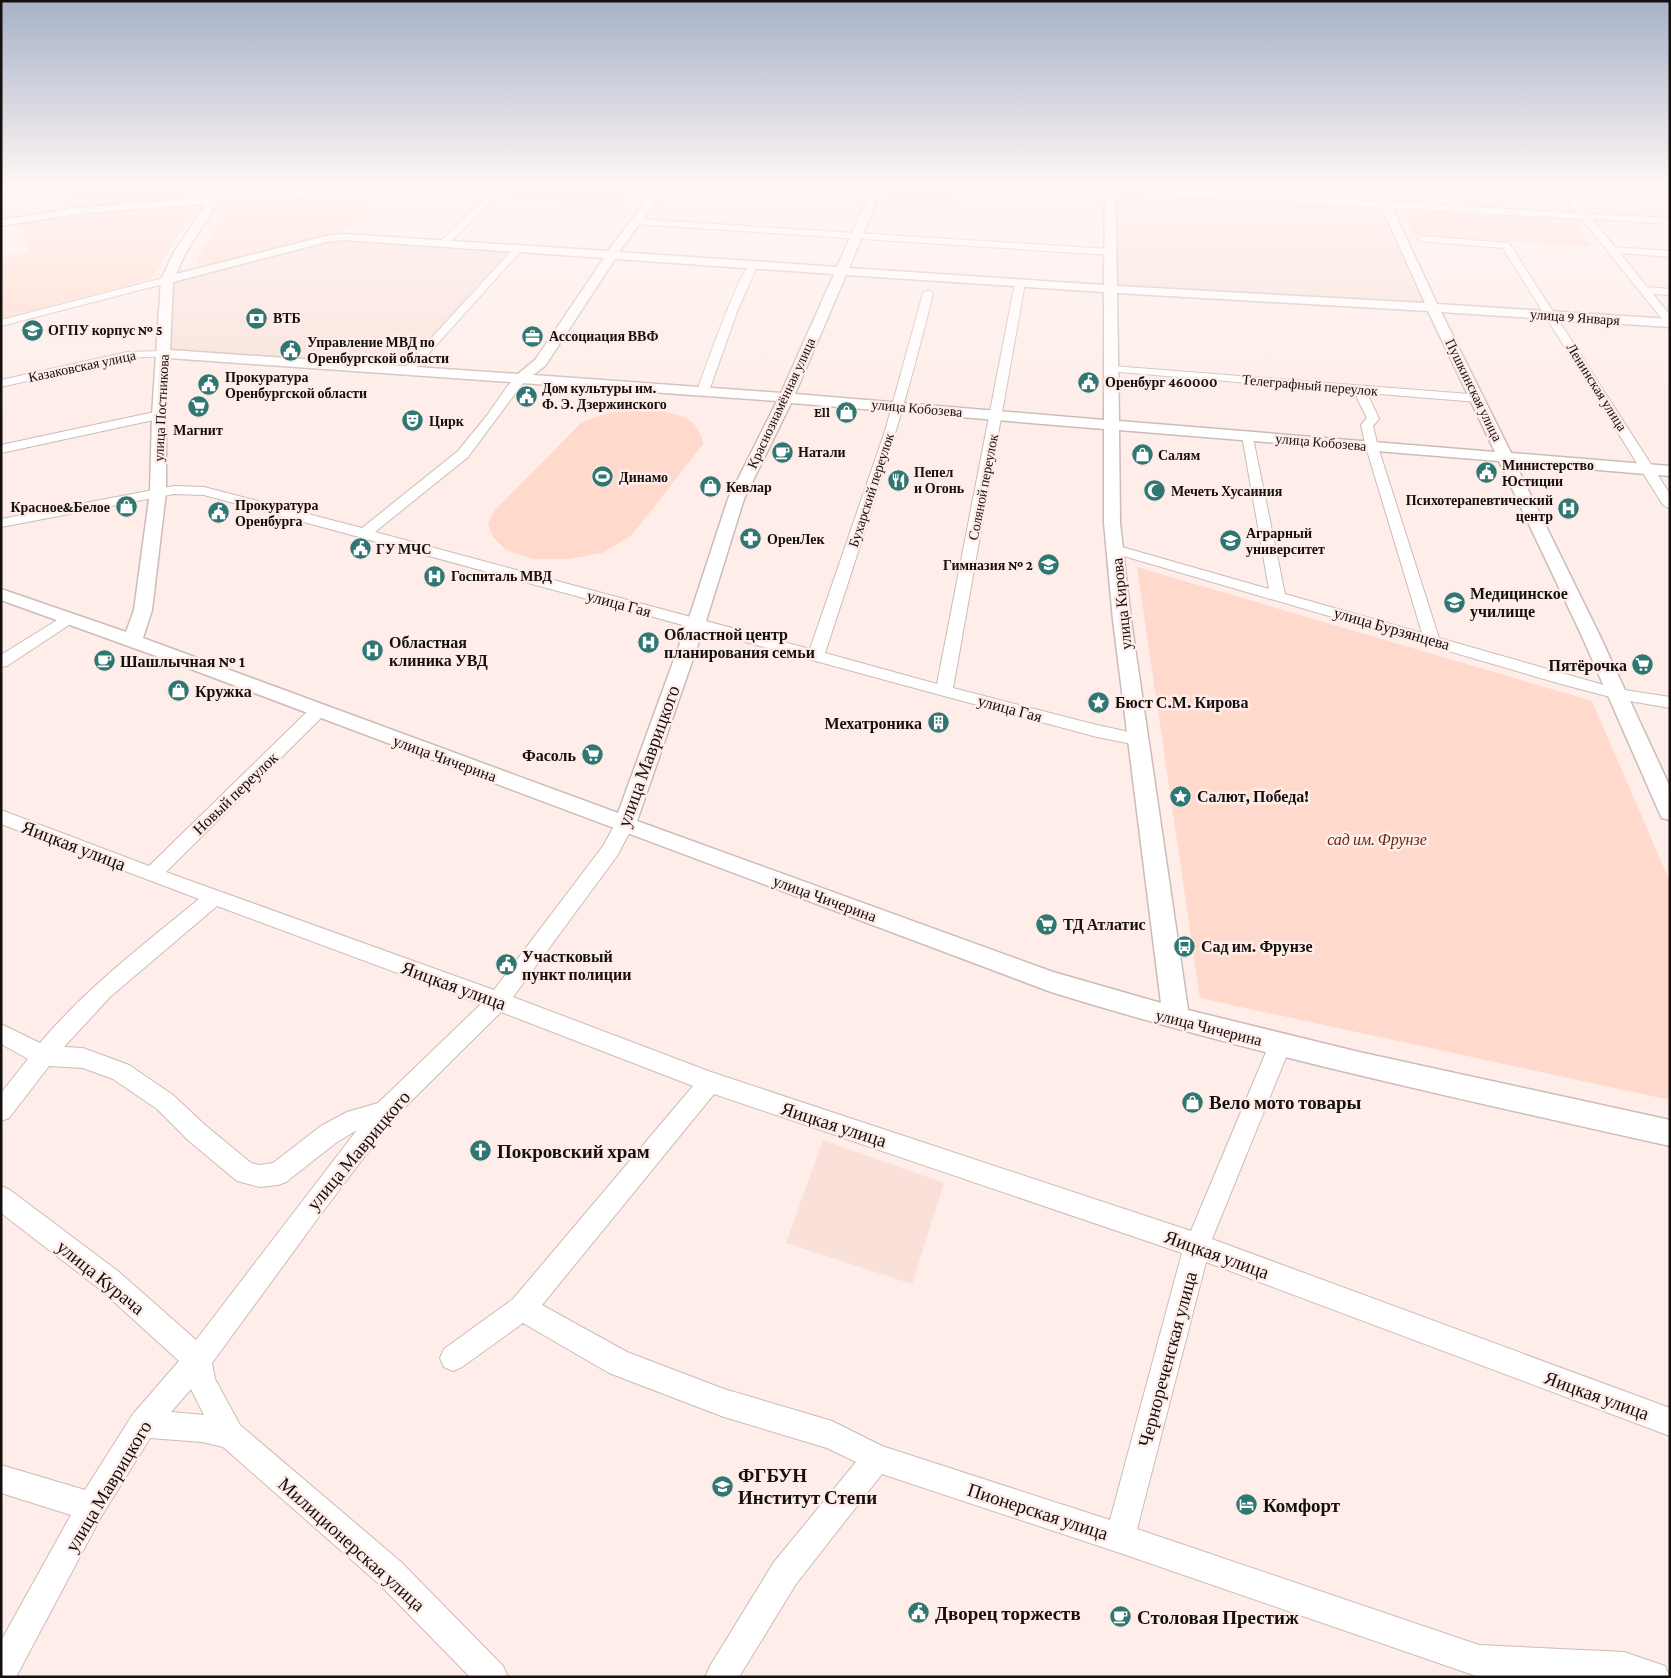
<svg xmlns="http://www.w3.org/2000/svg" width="1671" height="1678" viewBox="0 0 1671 1678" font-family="'Crimson Pro',serif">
	<rect width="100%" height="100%" fill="#feede8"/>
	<g fill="#f9e0d8">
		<path d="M 1115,193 L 1378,207 L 1424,306 L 1117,287 Z"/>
		<path d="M 346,240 L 512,252 L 405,367 L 172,351 L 172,283 L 322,241 Z"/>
		<path d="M 823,1140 L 944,1183 L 912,1284 L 786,1243 Z"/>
	</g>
	<g fill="#ffd9cc">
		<path d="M 61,186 L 184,186 L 179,198 L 71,207 Z"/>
		<path d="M 520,186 L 640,186 L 623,207 L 506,199 Z"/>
		<path d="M 891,186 L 961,186 L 954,209 L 883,204 Z"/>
		<path d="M 360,195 L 388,195 L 391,198 L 370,199 L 364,217 L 344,232 L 221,263 L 205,265 L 199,263 L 197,258 L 235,203 L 294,198 Z"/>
		<path d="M 195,208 L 151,279 L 1,319 L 1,257 L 30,252 L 20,225 L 70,216 Z"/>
		<path d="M 1400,208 L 1571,219 L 1592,246 L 1413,235 Z"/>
		<path d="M 653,409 C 676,414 699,416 703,444 L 632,535 L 602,553 L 568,559 L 533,559 L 506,550 L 493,537 L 488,523 L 495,510 L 581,423 L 607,413 L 628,410 Z"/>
		<path d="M 1137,567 L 1592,701 L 1670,882 L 1670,1100 L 1200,998 Z"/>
	</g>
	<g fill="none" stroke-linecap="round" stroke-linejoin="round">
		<defs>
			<g id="minor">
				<path d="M 498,186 L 507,186 L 446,246 L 440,246 L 440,242 L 491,192 L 356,193 L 213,203 L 209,200 L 213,197 L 356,188 Z"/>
				<path d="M 1055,186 L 1109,186 L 1577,213 L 1556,186 L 1565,186 L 1587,214 L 1670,218 L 1670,224 L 1592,219 L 1615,247 L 1670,251 L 1670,257 L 1620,253 L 1647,287 L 1670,289 L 1670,295 L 1653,294 L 1670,315 L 1670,325 L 1666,324 L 1582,219 L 1059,189 Z"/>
				<path d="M 1621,186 L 1670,186 L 1670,192 L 1625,189 Z"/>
				<path d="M 636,219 L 1110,249 L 1115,252 L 1110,255 L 633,224 L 631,222 Z"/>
				<path d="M 1422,236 L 1509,243 L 1670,494 L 1670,509 L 1663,505 L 1503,248 L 1419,241 L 1417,239 Z"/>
				<path d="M 518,246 L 521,247 L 521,251 L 411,373 L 403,373 L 401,371 L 403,369 L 515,247 Z"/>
				<path d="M 752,263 L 757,266 L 737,312 L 709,391 L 703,395 L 699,394 L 697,391 C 704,373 740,267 752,263 Z"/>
				<path d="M 167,277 L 171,278 L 171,282 L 1,326 L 1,320 Z"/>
				<path d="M 1020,280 L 1025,283 L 953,688 L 1097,725 L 1143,735 L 1146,739 L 1143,743 L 1137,745 L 1097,737 L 944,696 L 204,495 L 174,494 L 1,527 L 1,519 L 174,486 L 204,487 L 362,528 L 458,451 L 488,414 L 506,388 L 516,377 L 520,376 L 526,379 L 468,457 L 375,532 L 810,649 L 885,431 L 923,293 L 928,290 L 933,293 C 904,415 864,534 825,653 L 937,684 L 1015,283 Z"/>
				<path d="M 164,351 L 168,352 L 170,354 L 168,356 L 127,358 L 1,387 L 1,380 L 127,352 Z"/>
				<path d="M 1112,366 L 1482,395 L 1484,398 L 1478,402 L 1367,393 L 1379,419 L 1373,426 L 1378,447 L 1439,638 L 1618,689 L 1670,697 L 1670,708 L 1618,699 L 1561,684 L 1110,552 L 1108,549 L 1110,546 L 1115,545 L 1269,589 L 1242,436 L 1248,432 L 1252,433 L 1285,594 L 1422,633 L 1366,447 L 1361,425 L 1367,418 L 1354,392 L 1108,371 L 1106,369 Z"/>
				<path d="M 159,411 L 165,415 L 163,418 L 1,453 L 1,445 Z"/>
				<path d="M 67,615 L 72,617 L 75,620 L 72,623 L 7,666 L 1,667 L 1,655 L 62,617 Z"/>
				<path d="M 318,705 L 324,707 L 326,711 L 324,715 L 166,872 L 494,990 L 603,846 L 618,819 L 625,817 L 632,819 L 634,824 L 617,856 L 513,997 L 711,1072 L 1191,1231 L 1272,1038 L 1280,1035 L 1288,1038 L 1291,1045 L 1212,1239 L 1670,1408 L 1670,1436 L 1206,1262 L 1137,1529 L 1479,1645 L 1624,1652 L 1665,1666 L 1670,1677 L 1479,1677 L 1120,1553 L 882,1474 L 796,1584 L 739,1677 L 705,1677 L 710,1666 L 774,1562 L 856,1462 L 827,1448 L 724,1417 L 609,1373 L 523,1323 L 462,1367 L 453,1371 L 444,1367 L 440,1358 L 444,1349 L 513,1299 L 693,1086 L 501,1012 L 393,1119 L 318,1218 L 212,1363 L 215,1379 L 240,1425 L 401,1562 L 503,1666 L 508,1677 L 470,1677 L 379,1584 L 223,1447 L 202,1442 L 150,1438 L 101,1517 L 16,1677 L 1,1677 L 1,1641 L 71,1515 L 1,1493 L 1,1465 L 85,1490 L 133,1414 L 179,1361 L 101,1290 L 1,1213 L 1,1186 L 10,1190 L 119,1272 L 196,1340 L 357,1130 L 337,1142 L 286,1182 L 278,1185 L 260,1187 L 237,1181 L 189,1141 L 157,1109 L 113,1079 L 83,1068 L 49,1066 L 9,1118 L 1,1121 L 1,1093 L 28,1059 L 1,1044 L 1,1024 L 40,1043 C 86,988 143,945 199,899 L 1,824 L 1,810 L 149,866 L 312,707 ZM 217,906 L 481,1004 L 378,1103 L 347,1112 L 321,1126 L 273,1163 L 260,1165 L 251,1163 L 205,1125 L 173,1095 L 129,1065 L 83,1048 L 64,1047 L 110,997 ZM 714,1094 L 1182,1253 L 1110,1520 L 882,1446 L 832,1421 L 724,1389 L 627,1352 L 542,1305 ZM 191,1389 L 204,1415 L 171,1412 Z"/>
			</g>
			<path id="major" d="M 211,186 L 221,186 L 216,205 L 186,252 L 176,274 L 326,236 L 344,234 L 608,251 L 657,186 L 667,186 L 619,252 L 837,267 L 873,186 L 883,186 L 849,268 L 1104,285 L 1105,186 L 1115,186 L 1117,286 L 1425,303 L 1372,186 L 1382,186 L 1437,304 L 1670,319 L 1670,327 L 1441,312 L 1511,453 L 1670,466 L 1670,476 L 1515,463 L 1599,634 L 1670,787 L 1670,820 L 1662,818 L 1659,812 L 1581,634 L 1499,461 L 1119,430 L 1120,523 L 1131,620 L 1188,1010 L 1359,1052 L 1670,1120 L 1670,1146 C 1462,1099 1254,1055 1051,992 L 156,656 L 1,600 L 1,589 L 126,632 L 134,610 L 150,492 L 152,415 L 161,280 L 174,252 L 206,204 L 76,214 L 1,226 L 1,220 L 76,208 L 208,197 ZM 344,240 L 604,258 L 535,360 L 518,374 L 170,350 L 173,282 L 326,242 ZM 615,259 L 834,274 L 781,393 L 533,375 L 545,366 ZM 846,275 L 1104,292 L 1104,420 L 795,394 ZM 1117,293 L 1428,311 L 1495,452 L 1119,421 ZM 169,358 L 777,401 L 728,499 L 687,624 L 618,813 L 143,638 L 152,610 L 166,492 L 166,415 ZM 791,403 L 1104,429 L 1104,523 L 1113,620 L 1161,1003 L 1053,972 L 637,821 L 705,624 L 744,499 Z"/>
		</defs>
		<use href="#minor" stroke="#ccbcb7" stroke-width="2"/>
		<use href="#major" stroke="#ccbcb7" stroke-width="3"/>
		<use href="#minor" fill="#fff" fill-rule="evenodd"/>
		<use href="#major" fill="#fff" fill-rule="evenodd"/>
	</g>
	<linearGradient id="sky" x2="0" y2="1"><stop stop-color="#a7b1c8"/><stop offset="0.44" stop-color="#fff7f5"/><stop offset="1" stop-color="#fff7f5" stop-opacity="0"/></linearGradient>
	<rect width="1671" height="421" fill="url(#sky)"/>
	<defs>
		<symbol id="bank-disc" viewBox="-11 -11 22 22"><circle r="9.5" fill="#2f7772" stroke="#feede8"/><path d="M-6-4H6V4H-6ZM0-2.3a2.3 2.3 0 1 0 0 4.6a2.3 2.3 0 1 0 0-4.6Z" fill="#fff"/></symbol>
		<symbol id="university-disc" viewBox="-11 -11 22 22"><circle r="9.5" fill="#2f7772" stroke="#feede8"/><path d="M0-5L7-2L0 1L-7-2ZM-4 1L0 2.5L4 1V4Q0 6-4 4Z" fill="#fff"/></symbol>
		<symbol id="office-disc" viewBox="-11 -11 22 22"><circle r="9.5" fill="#2f7772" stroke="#feede8"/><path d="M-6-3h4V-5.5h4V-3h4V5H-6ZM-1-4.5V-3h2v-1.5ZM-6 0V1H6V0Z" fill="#fff"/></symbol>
		<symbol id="civic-disc" viewBox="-11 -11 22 22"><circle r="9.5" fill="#2f7772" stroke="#feede8"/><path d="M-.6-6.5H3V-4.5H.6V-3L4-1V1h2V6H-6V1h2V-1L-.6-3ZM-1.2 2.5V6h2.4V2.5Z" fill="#fff"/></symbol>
		<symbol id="supermarket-disc" viewBox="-11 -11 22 22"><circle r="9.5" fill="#2f7772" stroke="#feede8"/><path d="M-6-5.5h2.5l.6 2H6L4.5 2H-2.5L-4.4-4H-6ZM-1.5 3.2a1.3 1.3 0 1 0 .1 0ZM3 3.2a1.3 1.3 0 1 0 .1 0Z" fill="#fff"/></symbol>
		<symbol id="shop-disc" viewBox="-11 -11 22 22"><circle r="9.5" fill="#2f7772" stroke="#feede8"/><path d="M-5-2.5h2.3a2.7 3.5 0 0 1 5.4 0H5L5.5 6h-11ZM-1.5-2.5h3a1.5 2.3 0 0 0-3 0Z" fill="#fff"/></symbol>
		<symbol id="theatre-disc" viewBox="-11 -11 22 22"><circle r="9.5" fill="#2f7772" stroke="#feede8"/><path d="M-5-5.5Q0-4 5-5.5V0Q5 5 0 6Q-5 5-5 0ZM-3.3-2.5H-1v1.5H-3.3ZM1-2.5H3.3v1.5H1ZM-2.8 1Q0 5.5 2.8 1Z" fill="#fff"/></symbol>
		<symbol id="cafe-disc" viewBox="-11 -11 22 22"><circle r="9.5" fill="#2f7772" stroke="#feede8"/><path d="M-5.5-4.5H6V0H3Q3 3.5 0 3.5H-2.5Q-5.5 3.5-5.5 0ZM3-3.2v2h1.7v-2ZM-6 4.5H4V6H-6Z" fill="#fff"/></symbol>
		<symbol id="stadium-disc" viewBox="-11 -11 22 22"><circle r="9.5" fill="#2f7772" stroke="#feede8"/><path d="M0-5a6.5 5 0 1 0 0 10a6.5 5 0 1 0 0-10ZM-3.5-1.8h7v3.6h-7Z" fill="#fff"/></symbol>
		<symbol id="restaurant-disc" viewBox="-11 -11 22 22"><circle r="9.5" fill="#2f7772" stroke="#feede8"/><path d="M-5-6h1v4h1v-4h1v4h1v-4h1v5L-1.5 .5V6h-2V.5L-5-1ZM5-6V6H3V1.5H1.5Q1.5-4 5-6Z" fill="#fff"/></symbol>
		<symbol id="mosque-disc" viewBox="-11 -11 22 22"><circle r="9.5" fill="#2f7772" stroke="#feede8"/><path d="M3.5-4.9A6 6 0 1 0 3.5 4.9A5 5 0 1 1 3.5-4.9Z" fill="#fff"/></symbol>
		<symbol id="hospital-disc" viewBox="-11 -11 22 22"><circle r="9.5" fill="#2f7772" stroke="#feede8"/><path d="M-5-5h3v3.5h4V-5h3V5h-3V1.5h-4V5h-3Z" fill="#fff"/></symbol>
		<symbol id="pharmacy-disc" viewBox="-11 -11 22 22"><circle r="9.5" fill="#2f7772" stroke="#feede8"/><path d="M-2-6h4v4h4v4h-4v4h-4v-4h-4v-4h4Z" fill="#fff"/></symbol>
		<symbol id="school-disc" viewBox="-11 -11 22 22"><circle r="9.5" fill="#2f7772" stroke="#feede8"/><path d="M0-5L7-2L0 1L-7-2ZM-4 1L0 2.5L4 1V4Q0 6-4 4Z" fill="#fff"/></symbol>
		<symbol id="sight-disc" viewBox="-11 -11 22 22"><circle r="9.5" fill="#2f7772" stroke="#feede8"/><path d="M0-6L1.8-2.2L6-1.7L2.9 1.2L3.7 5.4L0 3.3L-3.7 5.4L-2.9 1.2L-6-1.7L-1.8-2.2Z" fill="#fff"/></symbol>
		<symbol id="building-disc" viewBox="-11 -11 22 22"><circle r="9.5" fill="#2f7772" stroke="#feede8"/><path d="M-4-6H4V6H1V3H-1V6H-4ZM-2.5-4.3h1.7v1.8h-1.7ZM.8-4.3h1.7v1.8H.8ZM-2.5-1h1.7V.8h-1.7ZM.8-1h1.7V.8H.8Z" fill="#fff"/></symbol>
		<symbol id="bus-disc" viewBox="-11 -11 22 22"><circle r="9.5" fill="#2f7772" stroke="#feede8"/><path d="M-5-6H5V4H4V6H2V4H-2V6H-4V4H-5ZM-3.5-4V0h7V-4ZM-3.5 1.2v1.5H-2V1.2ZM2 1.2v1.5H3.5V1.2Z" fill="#fff"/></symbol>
		<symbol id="church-disc" viewBox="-11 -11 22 22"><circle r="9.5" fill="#2f7772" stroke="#feede8"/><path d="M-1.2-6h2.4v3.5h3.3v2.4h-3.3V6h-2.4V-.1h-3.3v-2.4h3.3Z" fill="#fff"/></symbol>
		<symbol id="hotel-disc" viewBox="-11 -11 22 22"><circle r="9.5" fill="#2f7772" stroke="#feede8"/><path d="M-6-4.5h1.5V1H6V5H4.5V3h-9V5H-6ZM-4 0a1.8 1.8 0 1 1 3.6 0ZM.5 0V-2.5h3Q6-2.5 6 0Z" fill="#fff"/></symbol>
	</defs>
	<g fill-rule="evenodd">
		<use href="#bank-disc" x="244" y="306" width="25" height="25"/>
		<use href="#university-disc" x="20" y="318" width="25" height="25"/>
		<use href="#office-disc" x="520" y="324" width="25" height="25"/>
		<use href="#civic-disc" x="278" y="338" width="25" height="25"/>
		<use href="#civic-disc" x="1076" y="370" width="25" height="25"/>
		<use href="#civic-disc" x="196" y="372" width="25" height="25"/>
		<use href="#civic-disc" x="514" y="384" width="25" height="25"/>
		<use href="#supermarket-disc" x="186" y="394" width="25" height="25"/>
		<use href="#shop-disc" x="834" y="400" width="25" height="25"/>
		<use href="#theatre-disc" x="400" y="408" width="25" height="25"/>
		<use href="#cafe-disc" x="770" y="440" width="25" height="25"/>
		<use href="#shop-disc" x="1130" y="442" width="25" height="25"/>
		<use href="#civic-disc" x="1474" y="460" width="25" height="25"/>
		<use href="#stadium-disc" x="590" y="464" width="25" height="25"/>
		<use href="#restaurant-disc" x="886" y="468" width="25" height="25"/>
		<use href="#shop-disc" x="698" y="474" width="25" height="25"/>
		<use href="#mosque-disc" x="1142" y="478" width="25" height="25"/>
		<use href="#shop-disc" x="114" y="494" width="25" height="25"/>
		<use href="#hospital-disc" x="1556" y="496" width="25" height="25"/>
		<use href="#civic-disc" x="206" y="500" width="25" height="25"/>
		<use href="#pharmacy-disc" x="738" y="526" width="25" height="25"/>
		<use href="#university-disc" x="1218" y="528" width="25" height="25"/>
		<use href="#civic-disc" x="348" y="536" width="25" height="25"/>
		<use href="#school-disc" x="1036" y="552" width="25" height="25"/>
		<use href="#hospital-disc" x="422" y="564" width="25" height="25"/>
		<use href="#university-disc" x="1442" y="590" width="25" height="25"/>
		<use href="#hospital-disc" x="636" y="630" width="25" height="25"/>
		<use href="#hospital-disc" x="360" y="638" width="25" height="25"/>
		<use href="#cafe-disc" x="92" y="648" width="25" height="25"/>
		<use href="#supermarket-disc" x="1630" y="652" width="25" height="25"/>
		<use href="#shop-disc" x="166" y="678" width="25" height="25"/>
		<use href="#sight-disc" x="1086" y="690" width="25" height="25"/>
		<use href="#building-disc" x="926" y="710" width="25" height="25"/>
		<use href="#supermarket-disc" x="580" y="742" width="25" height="25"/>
		<use href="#sight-disc" x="1168" y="784" width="25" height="25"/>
		<use href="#supermarket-disc" x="1034" y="912" width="25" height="25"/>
		<use href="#bus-disc" x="1172" y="934" width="25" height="25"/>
		<use href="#civic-disc" x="494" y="952" width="25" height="25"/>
		<use href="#shop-disc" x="1180" y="1090" width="25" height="25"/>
		<use href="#church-disc" x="468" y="1138" width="25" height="25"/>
		<use href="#university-disc" x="710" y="1474" width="25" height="25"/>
		<use href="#hotel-disc" x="1234" y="1492" width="25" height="25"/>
		<use href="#civic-disc" x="906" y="1600" width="25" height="25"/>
		<use href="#cafe-disc" x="1108" y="1604" width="25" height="25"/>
	</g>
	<g text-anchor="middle" stroke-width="5" stroke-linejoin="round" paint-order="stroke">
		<g font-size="14" fill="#150f0e" stroke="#feede8">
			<text transform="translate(1575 317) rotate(4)" y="5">улица 9 Января</text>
			<text transform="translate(82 366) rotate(-12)" y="5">Казаковская улица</text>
			<text transform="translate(1310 385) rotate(5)" y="5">Телеграфный переулок</text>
			<text transform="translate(1597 387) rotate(58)" y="5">Ленинская улица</text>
			<text transform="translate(1474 390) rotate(64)" y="5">Пушкинская улица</text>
			<text transform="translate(781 403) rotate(-65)" y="5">Краснознамённая улица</text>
			<text transform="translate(161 408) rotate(-87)" y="5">улица Постникова</text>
			<text transform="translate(917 408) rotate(5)" y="5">улица Кобозева</text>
			<text transform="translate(1321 442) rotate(5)" y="5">улица Кобозева</text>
			<text transform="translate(983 487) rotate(-79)" y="5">Соляной переулок</text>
			<text transform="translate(871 490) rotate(-72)" y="5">Бухарский переулок</text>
		</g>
		<g font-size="14" font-weight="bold" fill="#150f0e" stroke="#feede8" text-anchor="start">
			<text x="273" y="323">ВТБ</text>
			<text x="48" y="335">ОГПУ корпус № 5</text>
			<text x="549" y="341">Ассоциация ВВФ</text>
			<text x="307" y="347">Управление МВД по<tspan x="307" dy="16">Оренбургской области</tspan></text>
			<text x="225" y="382">Прокуратура<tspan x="225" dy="16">Оренбургской области</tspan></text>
			<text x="1105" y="387">Оренбург 460000</text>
			<text x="542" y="393">Дом культуры им.<tspan x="542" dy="16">Ф. Э. Дзержинского</tspan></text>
			<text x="830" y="417" text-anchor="end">Ell</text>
			<text x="429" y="426">Цирк</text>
			<text x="198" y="435" text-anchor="middle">Магнит</text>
			<text x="798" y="457">Натали</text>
			<text x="1158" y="460">Салям</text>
			<text x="1502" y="470">Министерство<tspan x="1502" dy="16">Юстиции</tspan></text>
			<text x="914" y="477">Пепел<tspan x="914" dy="16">и Огонь</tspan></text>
			<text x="619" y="482">Динамо</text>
			<text x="726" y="492">Кевлар</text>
			<text x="1171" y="496">Мечеть Хусаиния</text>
			<text x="1553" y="505" text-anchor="end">Психотерапевтический<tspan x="1553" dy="16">центр</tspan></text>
			<text x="235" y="510">Прокуратура<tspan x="235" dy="16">Оренбурга</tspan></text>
			<text x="110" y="512" text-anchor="end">Красное&amp;Белое</text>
			<text x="1246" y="538">Аграрный<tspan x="1246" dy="16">университет</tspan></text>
			<text x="767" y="544">ОренЛек</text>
			<text x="376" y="554">ГУ МЧС</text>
			<text x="1033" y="570" text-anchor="end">Гимназия № 2</text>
			<text x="451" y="581">Госпиталь МВД</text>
		</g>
		<g font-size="16" font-weight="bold" fill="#150f0e" stroke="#feede8" text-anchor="start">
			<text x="1470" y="599">Медицинское<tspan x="1470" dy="18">училище</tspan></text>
			<text x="664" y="640">Областной центр<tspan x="664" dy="18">планирования семьи</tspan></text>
			<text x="389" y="648">Областная<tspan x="389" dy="18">клиника УВД</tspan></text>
			<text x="120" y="667">Шашлычная № 1</text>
			<text x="1627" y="671" text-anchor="end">Пятёрочка</text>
			<text x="195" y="697">Кружка</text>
			<text x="1115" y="708">Бюст С.М. Кирова</text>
			<text x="922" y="729" text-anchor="end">Мехатроника</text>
			<text x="576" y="761" text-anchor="end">Фасоль</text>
			<text x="1197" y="802">Салют, Победа!</text>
			<text x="1063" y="930">ТД Атлатис</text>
			<text x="1201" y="952">Сад им. Фрунзе</text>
			<text x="522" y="962">Участковый<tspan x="522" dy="18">пункт полиции</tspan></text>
		</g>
		<g font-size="16" fill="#150f0e" stroke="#feede8">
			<text transform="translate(619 603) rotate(15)" y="6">улица Гая</text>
			<text transform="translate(1121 604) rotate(-96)" y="6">улица Кирова</text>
			<text transform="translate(1392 628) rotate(16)" y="6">улица Бурзянцева</text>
			<text transform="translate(1010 708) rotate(15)" y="6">улица Гая</text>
			<text transform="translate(445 758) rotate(20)" y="6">улица Чичерина</text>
			<text transform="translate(235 793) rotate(-44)" y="6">Новый переулок</text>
			<text transform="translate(825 898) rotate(20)" y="6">улица Чичерина</text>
			<text transform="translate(1209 1027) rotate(14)" y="6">улица Чичерина</text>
		</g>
		<g font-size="16" font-style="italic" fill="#69250c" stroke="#feede8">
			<text x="1377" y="845">сад им. Фрунзе</text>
		</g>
		<g font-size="19" fill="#150f0e" stroke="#feede8">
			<text transform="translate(648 756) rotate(-70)" y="7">улица Маврицкого</text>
			<text transform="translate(74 845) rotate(21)" y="7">Яицкая улица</text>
			<text transform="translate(454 985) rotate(20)" y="7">Яицкая улица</text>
			<text transform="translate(834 1124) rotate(18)" y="7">Яицкая улица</text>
			<text transform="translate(358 1150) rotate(-50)" y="7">улица Маврицкого</text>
			<text transform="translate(1217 1254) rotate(20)" y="7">Яицкая улица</text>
			<text transform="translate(101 1277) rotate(39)" y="7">улица Курача</text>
			<text transform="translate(1167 1359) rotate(-75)" y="7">Чернореченская улица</text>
			<text transform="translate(1597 1395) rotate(20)" y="7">Яицкая улица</text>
			<text transform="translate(108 1486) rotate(-59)" y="7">улица Маврицкого</text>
			<text transform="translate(1038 1511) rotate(18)" y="7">Пионерская улица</text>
			<text transform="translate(352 1544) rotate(42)" y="7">Милиционерская улица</text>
		</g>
		<g font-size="19" font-weight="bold" fill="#150f0e" stroke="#feede8" text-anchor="start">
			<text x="1209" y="1109">Вело мото товары</text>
			<text x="497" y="1158">Покровский храм</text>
			<text x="738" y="1482">ФГБУН<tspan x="738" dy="22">Институт Степи</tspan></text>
			<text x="1263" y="1512">Комфорт</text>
			<text x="935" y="1620">Дворец торжеств</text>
			<text x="1137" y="1624">Столовая Престиж</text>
		</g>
	</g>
	<rect width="1671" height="1678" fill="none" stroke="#150f0e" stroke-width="5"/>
</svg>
